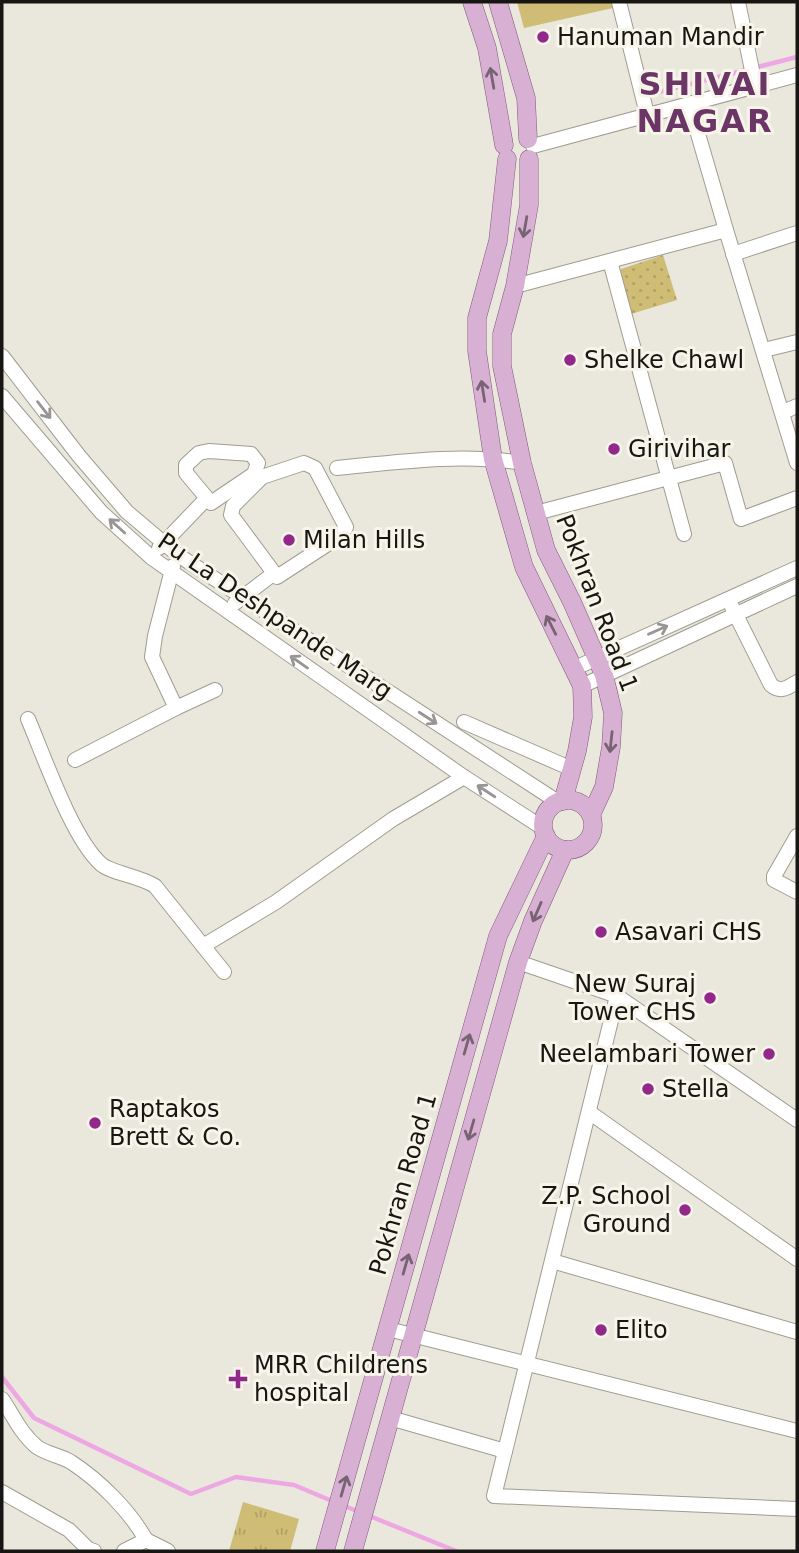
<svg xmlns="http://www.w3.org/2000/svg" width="799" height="1553" viewBox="0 0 799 1553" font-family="'DejaVu Sans',sans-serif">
	<defs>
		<pattern id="grass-dots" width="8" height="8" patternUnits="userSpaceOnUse" patternTransform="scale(1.75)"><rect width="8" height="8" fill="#cfbc75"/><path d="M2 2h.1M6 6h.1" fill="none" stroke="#b1a164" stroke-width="1.8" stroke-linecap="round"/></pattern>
		<pattern id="park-tufts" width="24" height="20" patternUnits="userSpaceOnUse" patternTransform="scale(1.75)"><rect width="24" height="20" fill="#cfbc75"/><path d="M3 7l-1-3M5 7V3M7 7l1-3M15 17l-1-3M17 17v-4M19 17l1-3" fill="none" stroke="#b1a164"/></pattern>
	</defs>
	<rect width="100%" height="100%" fill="#eae7dc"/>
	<path fill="url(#grass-dots)" d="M 663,255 L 677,300 L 631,314 L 620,273 L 621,269 Z"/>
	<path fill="url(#park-tufts)" d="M 243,1502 L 299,1519 L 290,1551 L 229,1551 Z"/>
	<path fill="#cfbc75" d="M 517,2 L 612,2 L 613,8 L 524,28 Z"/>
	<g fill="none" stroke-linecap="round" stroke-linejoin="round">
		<g stroke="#eda8e3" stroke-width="4.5">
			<path d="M 651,94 L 797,57"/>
			<path d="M 2,1377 L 34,1418 L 191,1494 L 236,1477 L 294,1485 L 332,1501"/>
			<path d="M 347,1507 L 357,1511"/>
			<path d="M 372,1517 L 456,1551"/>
		</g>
		<defs>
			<g id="minor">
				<path d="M 619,2 L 647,114"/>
				<path d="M 738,2 L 755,85"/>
				<path d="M 689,103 L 726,230 L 797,463"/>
				<path d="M 533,146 L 797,75"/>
				<path d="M 733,254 L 797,233"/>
				<path d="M 610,261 L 684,534"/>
				<path d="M 515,286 L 726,230"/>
				<path d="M 764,350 L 797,342"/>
				<path d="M 2,356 L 79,456 L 127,512 L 178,555 L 558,802"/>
				<path d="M 2,396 L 101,512 L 152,558 L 464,777 L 543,828"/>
				<path d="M 783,412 L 797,406"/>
				<path d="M 209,451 L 251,454 L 258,463 L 254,474 L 211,503 L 186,473 L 186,465 L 199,453 Z"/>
				<path d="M 304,463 L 315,468 L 346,527 L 340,536 L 277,577 L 231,515 L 233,506 L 262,477 Z"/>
				<path d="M 337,468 C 398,462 461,453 522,463"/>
				<path d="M 536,513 L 725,463 L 741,519 L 797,498"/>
				<path d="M 159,548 L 206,499"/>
				<path d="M 235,603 L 273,574"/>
				<path d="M 732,607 L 771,685 C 781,693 787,688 797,682"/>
				<path d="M 573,669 L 797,568"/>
				<path d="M 582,686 L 797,586"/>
				<path d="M 176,708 L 215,690"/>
				<path d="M 28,719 C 44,756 72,838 101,864 C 111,873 140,876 155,886 L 224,972"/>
				<path d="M 464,722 L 572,769"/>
				<path d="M 75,760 L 176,708 L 152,657 L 155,636 L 173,566"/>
				<path d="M 797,836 L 774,876 L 774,880 L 797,892"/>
				<path d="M 203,946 L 276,902 L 393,819 L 464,777"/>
				<path d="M 518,962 L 617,996 L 797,1120"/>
				<path d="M 617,996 L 494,1496 L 797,1509"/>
				<path d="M 589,1112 L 797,1259"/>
				<path d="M 552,1261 L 797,1332"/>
				<path d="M 388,1329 L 797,1431"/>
				<path d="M 2,1399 C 13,1415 21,1434 37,1447 C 47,1454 61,1456 71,1462 C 100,1481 130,1511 146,1540"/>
				<path d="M 390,1418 L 505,1451"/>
				<path d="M 2,1492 L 69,1530 L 88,1549 L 94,1551"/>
				<path d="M 124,1551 L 146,1540 L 168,1551"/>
			</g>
			<g id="major">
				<path d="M 472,2 L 487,48 L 504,145"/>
				<path d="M 498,2 L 526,98 L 528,139"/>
				<path d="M 507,159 L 498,241 L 477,318 L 477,351 L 493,459 L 524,567 L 582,686 L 583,717 L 577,751 L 563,801"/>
				<path d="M 529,159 L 529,205 L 515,286 L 502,334 L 502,366 L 522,463 L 546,550 L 572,602 L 604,675 L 613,713 L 611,747 L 604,787 L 591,815"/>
				<circle cx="568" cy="825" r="25"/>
				<path d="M 325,1551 L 498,936 L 546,836"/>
				<path d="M 353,1551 L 518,962 L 533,921 L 565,850"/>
			</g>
		</defs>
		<use href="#minor" stroke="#9f9d92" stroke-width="16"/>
		<use href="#major" stroke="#83587c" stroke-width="19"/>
		<use href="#minor" stroke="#fff" stroke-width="14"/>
		<use href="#major" stroke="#d7b0d3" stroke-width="18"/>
	</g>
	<defs><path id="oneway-shaft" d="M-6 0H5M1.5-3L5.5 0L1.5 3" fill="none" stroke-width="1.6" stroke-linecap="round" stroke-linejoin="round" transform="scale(1.75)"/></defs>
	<g stroke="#776372">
		<use href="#oneway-shaft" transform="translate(492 78) rotate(-100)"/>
		<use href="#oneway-shaft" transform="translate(525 227) rotate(100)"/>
		<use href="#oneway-shaft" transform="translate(483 391) rotate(-99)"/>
		<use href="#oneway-shaft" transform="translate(551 625) rotate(-117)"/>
		<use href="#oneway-shaft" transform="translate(611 742) rotate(96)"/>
		<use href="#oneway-shaft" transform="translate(537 912) rotate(113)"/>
		<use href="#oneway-shaft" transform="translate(467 1044) rotate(-74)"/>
		<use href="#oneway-shaft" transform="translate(471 1130) rotate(106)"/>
		<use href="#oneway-shaft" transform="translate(406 1264) rotate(-74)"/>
		<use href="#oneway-shaft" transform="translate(344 1486) rotate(-74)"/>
	</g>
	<g stroke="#979694">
		<use href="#oneway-shaft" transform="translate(44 410) rotate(52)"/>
		<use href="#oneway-shaft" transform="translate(117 526) rotate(-138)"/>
		<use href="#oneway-shaft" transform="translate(658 630) rotate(-24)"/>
		<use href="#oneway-shaft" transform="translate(299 662) rotate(-145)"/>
		<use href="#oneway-shaft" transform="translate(428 718) rotate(33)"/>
		<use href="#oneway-shaft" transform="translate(486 791) rotate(-147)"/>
	</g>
	<g fill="#93288b" stroke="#f7f5e9" stroke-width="2.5">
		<circle cx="543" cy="37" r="7"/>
		<circle cx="570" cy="360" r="7"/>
		<circle cx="614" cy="449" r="7"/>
		<circle cx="289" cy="540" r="7"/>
		<circle cx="601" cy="932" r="7"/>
		<circle cx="710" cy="998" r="7"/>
		<circle cx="769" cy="1054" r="7"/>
		<circle cx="648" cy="1089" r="7"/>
		<circle cx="95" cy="1123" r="7"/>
		<circle cx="685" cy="1210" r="7"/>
		<circle cx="601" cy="1330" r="7"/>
		<path d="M234.5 1368.5h7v7h7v7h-7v7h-7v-7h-7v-7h7z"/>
	</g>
	<g text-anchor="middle" stroke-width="6" stroke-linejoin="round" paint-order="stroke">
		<g font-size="24" fill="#171612" stroke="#f7f5e9" text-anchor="start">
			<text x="557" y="45">Hanuman Mandir</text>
			<text x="584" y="368">Shelke Chawl</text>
			<text x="628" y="457">Girivihar</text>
			<text x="303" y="548">Milan Hills</text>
			<text x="615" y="940">Asavari CHS</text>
			<text x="696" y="992" text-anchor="end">New Suraj<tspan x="696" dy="28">Tower CHS</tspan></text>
			<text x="755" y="1062" text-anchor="end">Neelambari Tower</text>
			<text x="662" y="1097">Stella</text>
			<text x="109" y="1117">Raptakos<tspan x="109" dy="28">Brett &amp; Co.</tspan></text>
			<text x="671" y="1204" text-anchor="end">Z.P. School<tspan x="671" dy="28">Ground</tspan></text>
			<text x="615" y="1338">Elito</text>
			<text x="254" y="1373">MRR Childrens<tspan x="254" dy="28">hospital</tspan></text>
		</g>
		<g font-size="24" fill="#171612" stroke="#f7f5e9">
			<text transform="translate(597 603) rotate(69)" y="8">Pokhran Road 1</text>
			<text transform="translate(275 616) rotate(34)" y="8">Pu La Deshpande Marg</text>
			<text transform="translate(403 1184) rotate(-74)" y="8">Pokhran Road 1</text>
		</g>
		<g font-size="32" font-weight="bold" letter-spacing="2" fill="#6b3666" stroke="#f7f5e9">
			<text x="705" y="95">SHIVAI<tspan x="705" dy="37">NAGAR</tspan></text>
		</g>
	</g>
	<rect width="799" height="1553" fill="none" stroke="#171612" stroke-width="7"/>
</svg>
